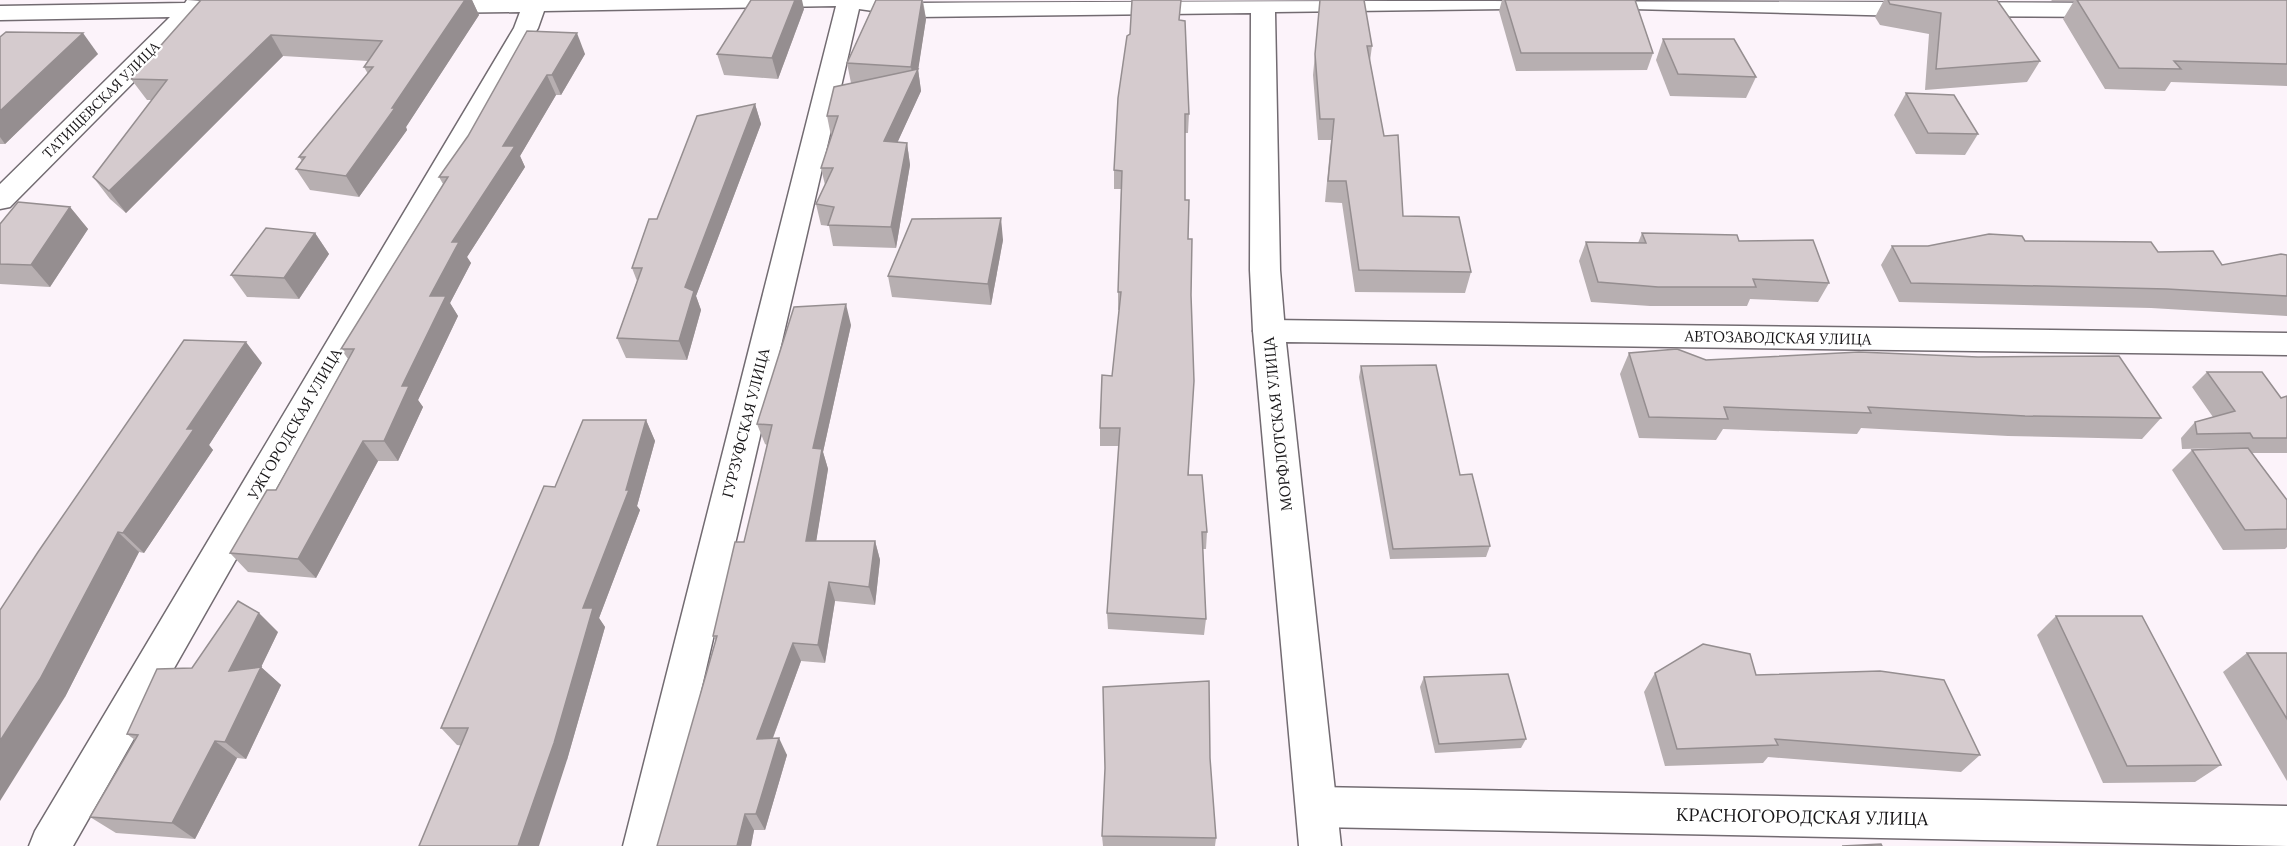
<svg xmlns="http://www.w3.org/2000/svg" width="2287" height="846" viewBox="0 0 2287 846" font-family="Lora,serif">
	<rect width="100%" height="100%" fill="#fcf3fa"/>
	<g fill="none" stroke-linecap="round" stroke-linejoin="round">
		<defs>
			<g id="street">
				<path d="M 187,0 L 245,4 L 249,9 L 245,14 L 198,17 L 10,207 L 0,209 L 0,184 L 170,17 L 0,20 L 0,6 L 185,3 Z"/>
				<path d="M 425,0 L 897,0 L 916,3 C 1315,0 1715,1 2114,3 L 2122,5 L 2126,10 L 2122,15 L 2114,17 L 1905,16 L 1593,8 L 1275,12 L 1280,270 L 1285,331 L 1280,339 L 1269,342 L 1258,339 L 1253,331 L 1250,270 L 1251,13 L 916,17 L 859,9 L 665,846 L 623,846 L 836,6 L 544,11 L 538,28 L 73,846 L 29,846 L 35,831 L 514,28 L 520,12 L 430,13 L 422,11 L 418,6 Z"/>
				<path d="M 1317,787 L 2287,806 L 2287,846 L 1317,827 L 1302,821 L 1296,807 L 1302,793 Z"/>
			</g>
			<path id="secondary" d="M 1269,320 L 2287,333 L 2287,355 L 1286,342 L 1341,846 L 1299,846 L 1253,331 L 1258,323 Z"/>
		</defs>
		<use href="#street" stroke="#726b71" stroke-width="3"/>
		<use href="#secondary" stroke="#726b71" stroke-width="3"/>
		<use href="#street" fill="#fff" fill-rule="evenodd"/>
		<use href="#secondary" fill="#fff" fill-rule="evenodd"/>
	</g>
	<g fill="#b7afb1">
		<path d="M 201,0 L 472,0 L 479,15 L 406,127 L 407,130 L 359,197 L 310,190 L 296,169 L 302,161 L 299,157 L 368,74 L 364,67 L 368,61 L 283,56 L 126,213 L 110,199 L 93,177 L 152,100 L 147,100 L 131,79 Z"/>
		<path d="M 876,0 L 929,0 L 923,0 L 926,19 L 918,69 L 921,91 L 897,143 L 907,143 L 910,165 L 896,248 L 833,246 L 829,226 L 821,225 L 816,204 L 825,185 L 821,168 L 831,136 L 827,116 L 851,83 L 847,63 Z"/>
		<path d="M 1320,0 L 1372,46 L 1370,61 L 1384,136 L 1403,216 L 1471,272 L 1465,293 L 1355,292 L 1342,203 L 1325,202 L 1331,140 L 1318,140 L 1313,75 Z"/>
		<path d="M 1502,0 L 1635,0 L 1653,53 L 1647,70 L 1516,71 L 1499,11 Z"/>
		<path d="M 1871,0 L 1997,0 L 2040,61 L 2027,82 L 1925,90 L 1929,34 L 1880,25 L 1875,17 L 1884,0 Z"/>
		<path d="M 2051,0 L 2287,0 L 2287,86 L 2171,82 L 2165,91 L 2105,89 L 2063,19 L 2074,1 L 2052,1 Z"/>
		<path d="M 804,9 L 778,79 L 724,75 L 717,54 Z"/>
		<path d="M 1180,20 L 1189,114 L 1188,133 L 1185,133 L 1185,200 L 1191,295 L 1189,475 L 1207,532 L 1206,549 L 1203,549 L 1206,619 L 1204,635 L 1108,629 L 1107,613 L 1119,446 L 1100,446 L 1100,428 L 1112,376 L 1119,310 L 1118,310 L 1118,292 L 1121,189 L 1114,189 L 1114,170 L 1130,34 Z"/>
		<path d="M 527,31 L 585,54 L 561,95 L 556,95 L 520,156 L 525,167 L 467,257 L 471,263 L 450,303 L 458,316 L 418,400 L 423,407 L 398,461 L 378,461 L 316,578 L 248,572 L 230,553 L 276,490 L 348,359 L 341,349 L 443,184 L 439,177 L 468,136 Z"/>
		<path d="M 0,37 L 98,54 L 5,144 L 0,144 Z"/>
		<path d="M 1663,39 L 1756,77 L 1746,98 L 1670,96 L 1656,60 Z"/>
		<path d="M 1906,93 L 1978,134 L 1965,155 L 1916,154 L 1894,115 Z"/>
		<path d="M 755,104 L 761,124 L 696,296 L 701,310 L 687,360 L 626,358 L 617,338 L 637,281 L 632,268 L 657,219 Z"/>
		<path d="M 70,207 L 88,229 L 50,287 L 0,284 L 0,224 Z"/>
		<path d="M 315,233 L 329,254 L 299,299 L 247,297 L 231,275 Z"/>
		<path d="M 1642,233 L 1739,241 L 1829,283 L 1818,302 L 1750,299 L 1747,306 L 1650,306 L 1591,302 L 1579,261 L 1586,242 L 1638,243 Z"/>
		<path d="M 1003,240 L 991,305 L 892,297 L 888,276 Z"/>
		<path d="M 2025,241 L 2158,252 L 2222,265 L 2287,255 L 2287,316 L 2151,308 L 1899,302 L 1881,265 L 1892,246 L 1928,246 Z"/>
		<path d="M 851,325 L 823,452 L 828,469 L 816,541 L 875,541 L 880,560 L 875,605 L 835,601 L 825,663 L 801,661 L 773,738 L 787,755 L 765,830 L 754,830 L 751,846 L 716,640 L 713,636 L 744,542 L 767,445 L 765,444 L 757,424 Z"/>
		<path d="M 1629,353 L 1706,360 L 2161,418 L 2142,439 L 2008,436 L 1861,428 L 1857,434 L 1723,429 L 1716,440 L 1639,438 L 1620,374 Z"/>
		<path d="M 262,363 L 209,445 L 213,450 L 144,553 L 139,552 L 65,697 L 0,610 Z"/>
		<path d="M 1361,366 L 1460,475 L 1490,546 L 1486,557 L 1390,559 L 1359,377 Z"/>
		<path d="M 2207,372 L 2281,398 L 2287,396 L 2287,453 L 2252,453 L 2287,500 L 2287,547 L 2285,549 L 2223,550 L 2172,470 L 2192,450 L 2234,448 L 2182,449 L 2181,438 L 2195,422 L 2213,417 L 2192,387 Z"/>
		<path d="M 646,420 L 655,441 L 637,506 L 640,510 L 599,618 L 605,627 L 567,760 L 457,745 L 441,728 L 555,487 Z"/>
		<path d="M 2056,616 L 2221,765 L 2195,782 L 2103,783 L 2037,635 Z"/>
		<path d="M 278,632 L 261,667 L 281,685 L 246,759 L 237,758 L 195,839 L 116,833 L 90,817 L 135,740 L 127,734 L 192,668 Z"/>
		<path d="M 2247,653 L 2287,653 L 2287,781 L 2223,672 Z"/>
		<path d="M 1655,673 L 1756,675 L 1980,755 L 1961,772 L 1768,757 L 1763,763 L 1665,766 L 1644,692 Z"/>
		<path d="M 1424,677 L 1526,739 L 1521,748 L 1435,753 L 1420,687 Z"/>
		<path d="M 1102,836 L 1216,838 L 1215,846 L 1103,846 Z"/>
	</g>
	<g fill="#958e90">
		<path d="M 465,0 L 472,0 L 479,15 L 406,127 L 407,130 L 359,197 L 346,176 Z"/>
		<path d="M 795,0 L 802,0 L 804,9 L 778,79 L 772,58 Z"/>
		<path d="M 922,0 L 926,19 L 918,71 L 918,69 L 921,91 L 888,163 L 884,141 L 913,80 L 911,67 Z"/>
		<path d="M 83,33 L 98,54 L 5,144 L 0,137 L 0,111 Z"/>
		<path d="M 577,33 L 585,54 L 561,95 L 552,75 Z"/>
		<path d="M 271,35 L 283,56 L 126,213 L 109,191 Z"/>
		<path d="M 547,75 L 556,95 L 520,156 L 525,167 L 467,257 L 471,263 L 450,303 L 458,316 L 418,400 L 423,407 L 398,461 L 384,441 L 430,296 L 452,242 L 503,146 Z"/>
		<path d="M 755,104 L 761,124 L 696,296 L 701,310 L 687,360 L 679,341 L 685,287 Z"/>
		<path d="M 907,143 L 910,165 L 896,248 L 891,227 Z"/>
		<path d="M 70,207 L 88,229 L 50,287 L 31,265 Z"/>
		<path d="M 1001,218 L 1003,240 L 991,305 L 988,284 Z"/>
		<path d="M 315,233 L 329,254 L 299,299 L 284,278 Z"/>
		<path d="M 846,304 L 851,325 L 823,452 L 828,469 L 813,561 L 806,541 L 813,448 Z"/>
		<path d="M 246,342 L 262,363 L 209,445 L 213,450 L 144,553 L 123,533 L 187,429 Z"/>
		<path d="M 646,420 L 655,441 L 637,506 L 640,510 L 599,618 L 605,627 L 567,760 L 539,846 L 518,846 L 583,608 L 626,490 Z"/>
		<path d="M 363,441 L 378,461 L 316,578 L 298,559 Z"/>
		<path d="M 118,532 L 139,552 L 65,697 L 0,801 L 0,741 Z"/>
		<path d="M 875,541 L 880,560 L 875,605 L 869,587 Z"/>
		<path d="M 829,582 L 835,601 L 825,663 L 818,645 Z"/>
		<path d="M 259,613 L 278,632 L 250,690 L 229,671 Z"/>
		<path d="M 793,643 L 801,661 L 766,756 L 757,739 Z"/>
		<path d="M 261,667 L 281,685 L 246,759 L 225,742 Z"/>
		<path d="M 779,738 L 787,755 L 765,830 L 756,814 Z"/>
		<path d="M 215,741 L 237,758 L 195,839 L 172,823 Z"/>
		<path d="M 745,814 L 754,830 L 751,846 L 737,846 Z"/>
	</g>
	<g fill="#d5cbce" stroke="#958e90" stroke-width="1.5">
		<path d="M 201,0 L 465,0 L 392,108 L 395,108 L 346,176 L 296,169 L 305,157 L 299,157 L 373,67 L 364,67 L 382,41 L 271,35 L 109,191 L 93,177 L 167,80 L 131,79 Z"/>
		<path d="M 751,0 L 795,0 L 772,58 L 717,54 Z"/>
		<path d="M 876,0 L 922,0 L 911,67 L 847,63 Z"/>
		<path d="M 1132,0 L 1181,0 L 1179,20 L 1185,21 L 1189,114 L 1185,114 L 1185,200 L 1189,200 L 1188,239 L 1192,239 L 1191,295 L 1194,381 L 1188,475 L 1202,475 L 1207,532 L 1202,532 L 1206,619 L 1107,613 L 1120,428 L 1100,428 L 1102,375 L 1112,376 L 1121,292 L 1118,292 L 1122,171 L 1114,170 L 1118,98 L 1127,36 L 1130,34 Z"/>
		<path d="M 1320,0 L 1364,0 L 1372,46 L 1367,46 L 1384,136 L 1398,135 L 1403,216 L 1459,217 L 1471,272 L 1359,270 L 1346,181 L 1328,181 L 1334,119 L 1320,119 L 1315,54 Z"/>
		<path d="M 1505,0 L 1635,0 L 1653,53 L 1521,53 Z"/>
		<path d="M 1888,0 L 1997,0 L 2040,61 L 1936,69 L 1941,13 L 1890,4 Z"/>
		<path d="M 2077,0 L 2287,0 L 2287,64 L 2174,61 L 2181,69 L 2119,68 Z"/>
		<path d="M 527,31 L 577,33 L 552,75 L 547,75 L 503,146 L 515,146 L 452,242 L 459,242 L 430,296 L 446,296 L 402,386 L 409,386 L 384,441 L 363,441 L 298,559 L 230,553 L 267,490 L 276,490 L 354,349 L 341,349 L 448,177 L 439,177 L 468,136 Z"/>
		<path d="M 6,32 L 83,33 L 0,111 L 0,37 Z"/>
		<path d="M 1663,39 L 1734,39 L 1756,77 L 1678,74 Z"/>
		<path d="M 918,69 L 884,141 L 907,143 L 891,227 L 828,225 L 834,207 L 816,204 L 833,168 L 821,168 L 838,116 L 827,116 L 834,87 Z"/>
		<path d="M 1906,93 L 1954,95 L 1978,134 L 1928,133 Z"/>
		<path d="M 755,104 L 685,287 L 694,291 L 679,341 L 617,338 L 642,268 L 632,268 L 649,219 L 657,219 L 697,116 Z"/>
		<path d="M 18,202 L 70,207 L 31,265 L 0,264 L 0,224 Z"/>
		<path d="M 1001,218 L 988,284 L 888,276 L 912,219 Z"/>
		<path d="M 266,228 L 315,233 L 284,278 L 231,275 Z"/>
		<path d="M 1642,233 L 1737,235 L 1739,241 L 1813,240 L 1829,283 L 1753,279 L 1756,287 L 1658,287 L 1598,282 L 1586,242 L 1646,243 Z"/>
		<path d="M 1989,234 L 2022,236 L 2025,241 L 2151,242 L 2158,252 L 2213,251 L 2222,265 L 2281,254 L 2287,255 L 2287,296 L 2167,289 L 1911,283 L 1892,246 L 1928,246 Z"/>
		<path d="M 846,304 L 813,448 L 822,449 L 806,541 L 875,541 L 869,587 L 829,582 L 818,645 L 793,643 L 757,739 L 779,738 L 756,814 L 745,814 L 737,846 L 657,846 L 717,636 L 713,636 L 735,542 L 744,542 L 772,425 L 757,424 L 794,307 Z"/>
		<path d="M 184,340 L 246,342 L 187,429 L 194,429 L 123,533 L 118,532 L 40,679 L 0,741 L 0,610 L 38,552 Z"/>
		<path d="M 1677,349 L 1706,360 L 1859,352 L 1978,357 L 2119,356 L 2161,418 L 2025,416 L 1868,407 L 1871,413 L 1724,407 L 1728,419 L 1649,417 L 1629,353 Z"/>
		<path d="M 1436,365 L 1460,475 L 1472,474 L 1490,546 L 1393,549 L 1361,366 Z"/>
		<path d="M 2207,372 L 2262,372 L 2281,398 L 2287,396 L 2287,438 L 2253,438 L 2250,433 L 2197,434 L 2195,422 L 2235,411 Z"/>
		<path d="M 583,420 L 646,420 L 626,490 L 629,490 L 583,608 L 593,608 L 554,743 L 518,846 L 419,846 L 468,728 L 441,728 L 544,486 L 555,487 Z"/>
		<path d="M 2248,448 L 2287,500 L 2287,529 L 2245,530 L 2192,450 Z"/>
		<path d="M 238,601 L 259,613 L 229,671 L 261,667 L 225,742 L 215,741 L 172,823 L 90,817 L 138,735 L 127,734 L 157,669 L 192,668 Z"/>
		<path d="M 2056,616 L 2142,616 L 2221,765 L 2127,766 Z"/>
		<path d="M 1703,644 L 1750,654 L 1756,675 L 1880,671 L 1944,680 L 1980,755 L 1775,739 L 1778,745 L 1677,749 L 1655,673 Z"/>
		<path d="M 2247,653 L 2287,653 L 2287,719 Z"/>
		<path d="M 1508,674 L 1526,739 L 1439,744 L 1424,677 Z"/>
		<path d="M 1209,681 L 1210,758 L 1216,838 L 1102,836 L 1105,768 L 1103,687 Z"/>
		<path d="M 1881,844 L 1882,846 L 1842,846 Z"/>
	</g>
	<g text-anchor="middle" stroke-width="4.5" stroke-linejoin="round" paint-order="stroke">
		<g font-size="14" fill="#171517" stroke="#fff">
			<text transform="translate(101 100) rotate(-45)" y="5">ТАТИЩЕВСКАЯ УЛИЦА</text>
		</g>
		<g font-size="15" fill="#171517" stroke="#fff">
			<text transform="translate(1778 338) rotate(1)" y="5">АВТОЗАВОДСКАЯ УЛИЦА</text>
			<text transform="translate(746 423) rotate(-76)" y="5">ГУРЗУФСКАЯ УЛИЦА</text>
			<text transform="translate(295 424) rotate(-60)" y="5">УЖГОРОДСКАЯ УЛИЦА</text>
			<text transform="translate(1278 424) rotate(-96)" y="5">МОРФЛОТСКАЯ УЛИЦА</text>
		</g>
		<g font-size="18" fill="#171517" stroke="#fff">
			<text transform="translate(1802 817) rotate(1)" y="6">КРАСНОГОРОДСКАЯ УЛИЦА</text>
		</g>
	</g>
</svg>
